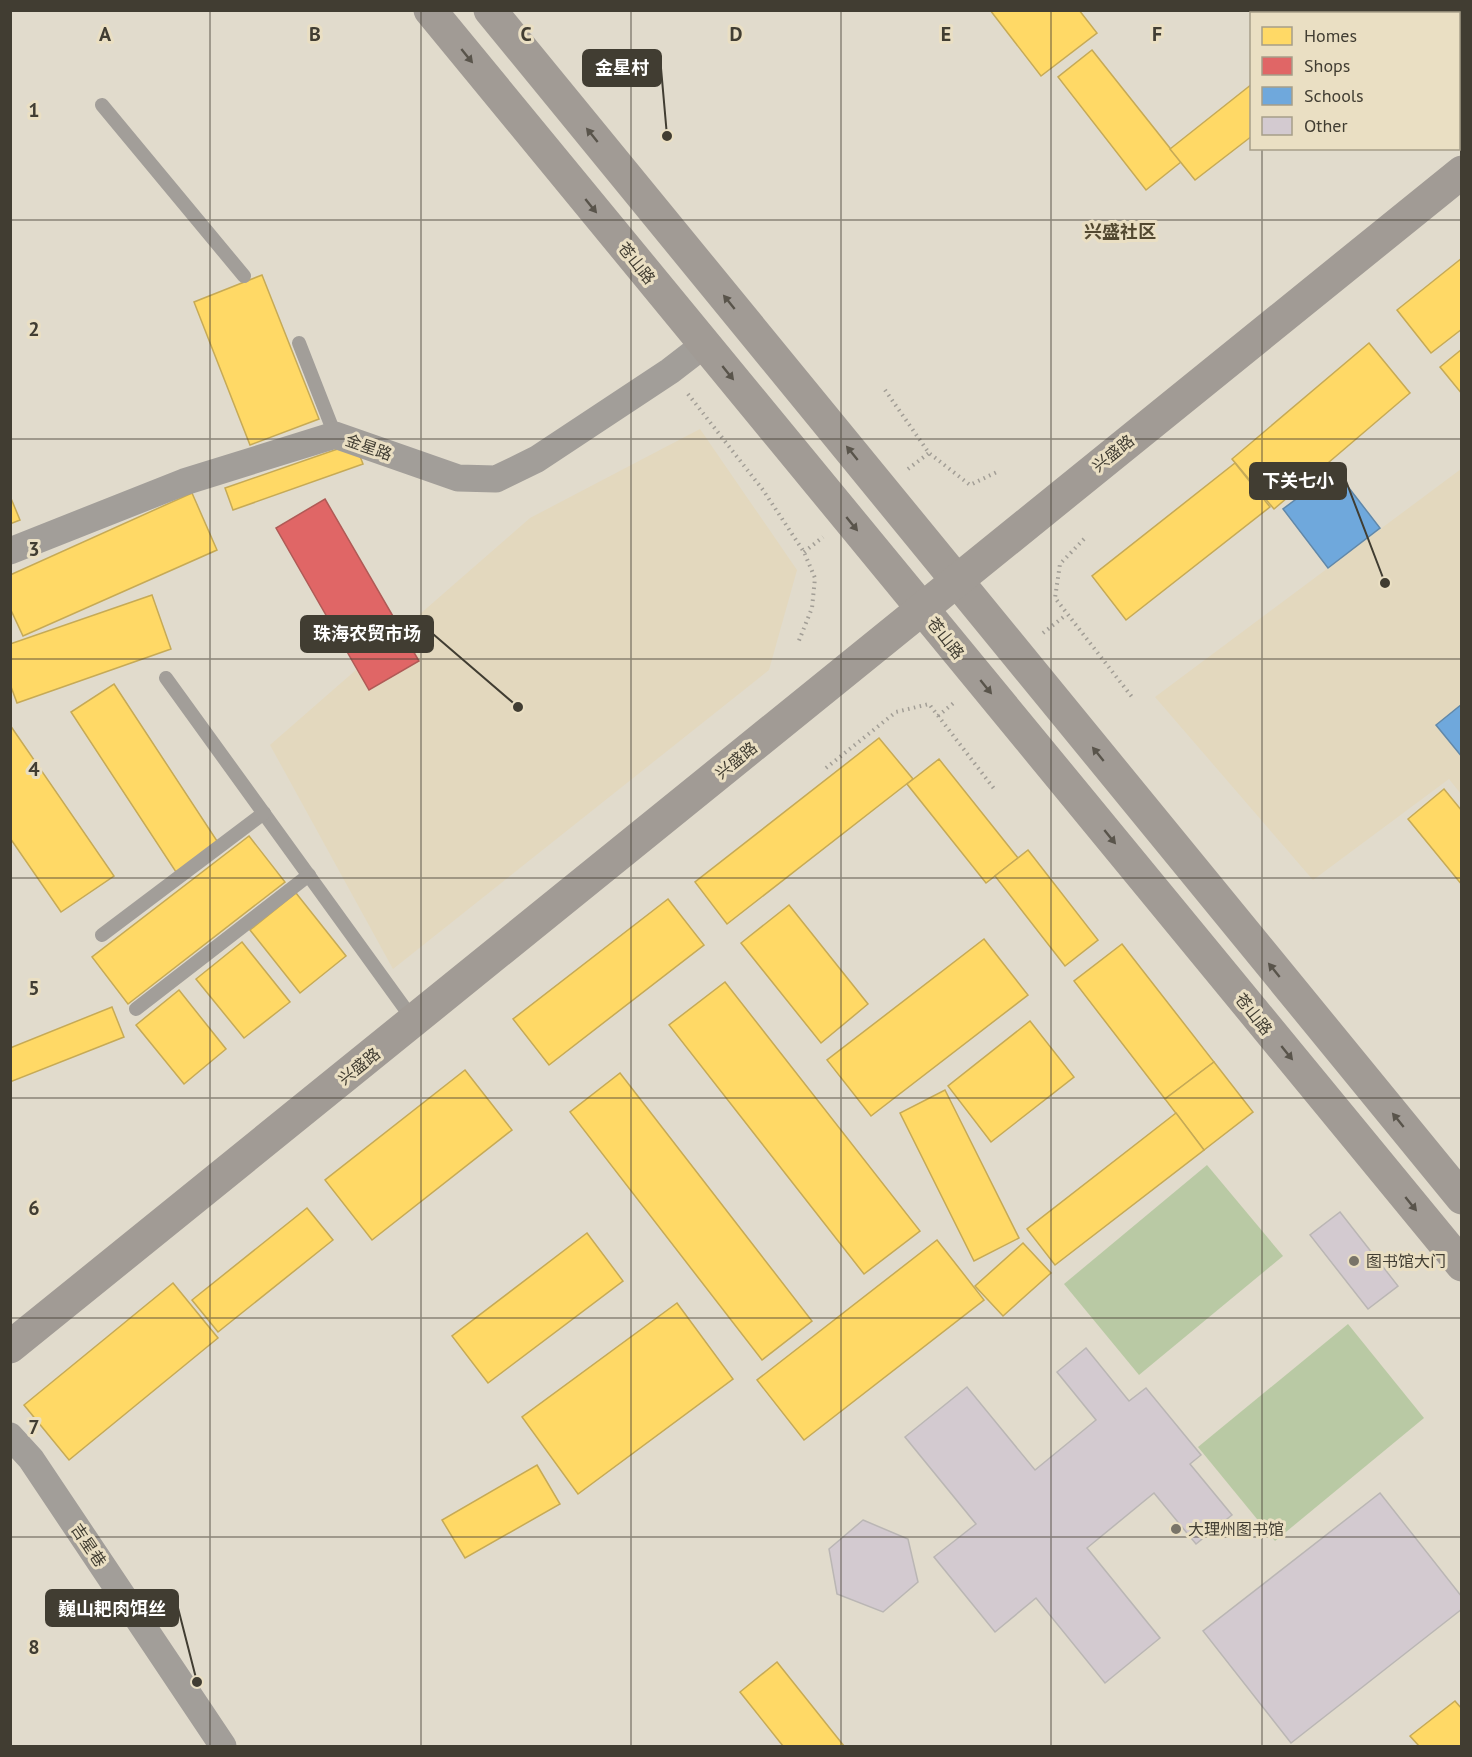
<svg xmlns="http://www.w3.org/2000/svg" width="1472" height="1757" viewBox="0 0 1472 1757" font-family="'PT Sans','Noto Sans SC',sans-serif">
	<rect width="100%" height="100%" fill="#e1dbcc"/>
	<g fill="#e3d8be">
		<path d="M 700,429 L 797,570 L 769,670 L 393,969 L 270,745 L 530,518 Z"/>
		<path d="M 1461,469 L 1461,794 L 1449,779 L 1313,880 L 1155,697 Z"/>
	</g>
	<g fill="#b9c9a4">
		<path d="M 1207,1165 L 1283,1256 L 1139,1375 L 1064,1284 Z"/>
		<path d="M 1348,1324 L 1424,1418 L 1275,1541 L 1198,1447 Z"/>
	</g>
	<g fill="#ffd966" stroke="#c6aa56" stroke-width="1.5">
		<path d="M 990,10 L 1079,10 L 1097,33 L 1041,76 Z"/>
		<path d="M 1371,10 L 1399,10 L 1395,14 L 1373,14 Z"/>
		<path d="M 1445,10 L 1462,10 L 1462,81 L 1458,84 L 1458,14 L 1441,14 Z"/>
		<path d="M 1092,50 L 1181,162 L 1146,190 L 1058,77 Z"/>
		<path d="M 1252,84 L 1252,136 L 1195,180 L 1170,149 Z"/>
		<path d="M 1462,258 L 1462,329 L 1431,353 L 1397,310 Z"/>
		<path d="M 262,275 L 319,419 L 250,445 L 194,302 Z"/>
		<path d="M 1369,343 L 1410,393 L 1274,509 L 1232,459 Z"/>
		<path d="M 1462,349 L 1462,394 L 1440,367 Z"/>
		<path d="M 355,443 L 363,464 L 233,510 L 225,488 Z"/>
		<path d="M 1235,463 L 1270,507 L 1126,620 L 1092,576 Z"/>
		<path d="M 192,493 L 217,550 L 23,636 L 10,608 L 10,575 Z"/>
		<path d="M 10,496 L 20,520 L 10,524 Z"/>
		<path d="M 152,595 L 171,649 L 17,703 L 10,684 L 10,644 Z"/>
		<path d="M 114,684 L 219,844 L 176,872 L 71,712 Z"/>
		<path d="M 10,725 L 114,876 L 61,912 L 10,838 Z"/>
		<path d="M 879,738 L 913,779 L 727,924 L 695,882 Z"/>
		<path d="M 939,759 L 1018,858 L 986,883 L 907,784 Z"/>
		<path d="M 1444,789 L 1462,811 L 1462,885 L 1408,819 Z"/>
		<path d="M 249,836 L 285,882 L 128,1004 L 92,957 Z"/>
		<path d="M 1028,850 L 1098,940 L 1065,966 L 995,876 Z"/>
		<path d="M 296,893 L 346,956 L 300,993 L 250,930 Z"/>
		<path d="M 668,899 L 704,945 L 549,1065 L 513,1019 Z"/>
		<path d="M 789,905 L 868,1004 L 821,1043 L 741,943 Z"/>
		<path d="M 984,939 L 1028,995 L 871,1116 L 827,1060 Z"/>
		<path d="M 242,942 L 290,1002 L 244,1038 L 196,979 Z"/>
		<path d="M 1122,944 L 1214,1062 L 1165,1099 L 1074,981 Z"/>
		<path d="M 725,982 L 920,1231 L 864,1274 L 669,1025 Z"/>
		<path d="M 179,990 L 226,1049 L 184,1084 L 136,1025 Z"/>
		<path d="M 112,1007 L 124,1037 L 10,1082 L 10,1048 Z"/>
		<path d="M 1030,1021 L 1074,1077 L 991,1142 L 948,1086 Z"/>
		<path d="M 1214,1062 L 1253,1112 L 1204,1150 L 1165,1099 Z"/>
		<path d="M 465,1070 L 512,1130 L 372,1240 L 325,1180 Z"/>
		<path d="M 620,1073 L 812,1321 L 762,1360 L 570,1112 Z"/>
		<path d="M 945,1090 L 1019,1238 L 974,1261 L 900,1113 Z"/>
		<path d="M 1176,1113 L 1204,1150 L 1055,1265 L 1027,1229 Z"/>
		<path d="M 307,1208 L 333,1240 L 218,1332 L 192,1300 Z"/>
		<path d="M 587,1233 L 623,1281 L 488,1383 L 452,1336 Z"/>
		<path d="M 937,1240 L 984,1300 L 804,1440 L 757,1380 Z"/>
		<path d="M 1023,1243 L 1051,1273 L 1003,1316 L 975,1286 Z"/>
		<path d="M 173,1283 L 218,1338 L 69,1460 L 24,1405 Z"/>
		<path d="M 677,1303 L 733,1379 L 578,1494 L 522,1417 Z"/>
		<path d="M 537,1465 L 560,1504 L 465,1558 L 442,1520 Z"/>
		<path d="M 777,1662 L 844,1746 L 783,1746 L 740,1692 Z"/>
		<path d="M 1455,1701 L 1462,1709 L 1462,1746 L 1419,1746 L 1410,1736 Z"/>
	</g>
	<path fill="#e06666" stroke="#b05a56" stroke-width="1.5" d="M 325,499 L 419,661 L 369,690 L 276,528 Z"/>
	<g fill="#6fa8dc" stroke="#6188a9" stroke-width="1.5">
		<path d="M 1335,470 L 1380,528 L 1328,568 L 1283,509 Z"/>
		<path d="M 1462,704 L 1462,757 L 1436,725 Z"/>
	</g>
	<g fill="#d3cad0" stroke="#bab6b4" stroke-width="1.5">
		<path d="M 1340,1212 L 1398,1286 L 1368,1309 L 1310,1235 Z"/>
		<path d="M 1086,1348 L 1129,1401 L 1146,1388 L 1201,1455 L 1190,1464 L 1232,1515 L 1196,1544 L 1154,1493 L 1087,1548 L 1160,1638 L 1105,1683 L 1036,1598 L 995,1632 L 934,1557 L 976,1524 L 905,1437 L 967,1387 L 1035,1470 L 1096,1420 L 1057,1372 Z"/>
		<path d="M 1380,1493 L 1462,1597 L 1462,1609 L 1291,1743 L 1203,1631 Z"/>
		<path d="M 863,1520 L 908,1539 L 918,1582 L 883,1612 L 837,1594 L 829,1549 Z"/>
	</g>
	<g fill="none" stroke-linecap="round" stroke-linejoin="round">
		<g stroke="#a29e96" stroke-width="4" stroke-dasharray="1.5 4.5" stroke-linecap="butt">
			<path d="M 885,390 L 929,453 L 970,485 L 999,471"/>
			<path d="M 688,394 L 763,490 L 804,552 L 815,578 L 812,608 L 798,643"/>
			<path d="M 908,469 L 929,453"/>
			<path d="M 1084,539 L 1060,564 L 1055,598 L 1132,697"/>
			<path d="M 804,552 L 823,537"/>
			<path d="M 1043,633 L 1066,615"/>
			<path d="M 938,716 L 956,701"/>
			<path d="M 826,768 L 896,712 L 929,704 L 995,790"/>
		</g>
		<g stroke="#a29e99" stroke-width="14">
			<path d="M 102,105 L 244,276"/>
			<path d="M 299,343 L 335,435"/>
			<path d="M 166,678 L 414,1021"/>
			<path d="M 102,935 L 264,813"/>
			<path d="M 136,1009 L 309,875"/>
		</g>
		<g stroke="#a29e99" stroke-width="27">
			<path d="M 10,551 L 184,482 L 335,435 L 458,478 L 496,479 L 537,459 L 670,371 L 705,344"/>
			<path d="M 10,1436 L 31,1459 L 223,1746"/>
		</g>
		<g stroke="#a19b95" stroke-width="33">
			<path d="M 430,10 L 1462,1265"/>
			<path d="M 490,10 L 1462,1198"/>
			<path d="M 10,1347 L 1462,172"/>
		</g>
	</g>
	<defs><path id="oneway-solid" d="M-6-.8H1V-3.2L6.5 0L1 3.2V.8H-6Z" transform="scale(1.5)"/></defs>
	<g fill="#59544b">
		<use href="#oneway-solid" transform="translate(467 56) rotate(51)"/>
		<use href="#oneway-solid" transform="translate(592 135) rotate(-129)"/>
		<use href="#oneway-solid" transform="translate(591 206) rotate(51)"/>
		<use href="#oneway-solid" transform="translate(729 302) rotate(-129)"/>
		<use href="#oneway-solid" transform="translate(728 373) rotate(51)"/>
		<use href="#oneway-solid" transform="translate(852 453) rotate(-129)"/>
		<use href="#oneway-solid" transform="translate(852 524) rotate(51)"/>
		<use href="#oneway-solid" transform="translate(986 687) rotate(51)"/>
		<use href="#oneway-solid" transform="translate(1098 754) rotate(-129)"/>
		<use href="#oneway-solid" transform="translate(1110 837) rotate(51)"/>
		<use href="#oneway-solid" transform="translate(1274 970) rotate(-129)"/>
		<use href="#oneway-solid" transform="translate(1287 1053) rotate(51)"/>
		<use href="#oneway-solid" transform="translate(1398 1120) rotate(-129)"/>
		<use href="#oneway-solid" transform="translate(1411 1204) rotate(51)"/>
	</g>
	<path fill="none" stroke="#413d32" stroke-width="1.5" stroke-opacity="0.55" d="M 210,10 L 210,1746M 421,10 L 421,1746M 631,10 L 631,1746M 841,10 L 841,1746M 1051,10 L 1051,1746M 1262,10 L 1262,14M 1262,148 L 1262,1746M 10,220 L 1462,220M 10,439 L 1462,439M 10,659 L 1462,659M 10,878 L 1462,878M 10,1098 L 1462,1098M 10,1318 L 1462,1318M 10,1537 L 1462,1537"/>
	<g fill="#797468" stroke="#eadfc3" stroke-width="2">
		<circle cx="1354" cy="1261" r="6"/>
		<circle cx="1176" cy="1529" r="6"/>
	</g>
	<g text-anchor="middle" stroke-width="6" stroke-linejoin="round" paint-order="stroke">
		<g font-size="16" fill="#413d32" stroke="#eadfc3">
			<text transform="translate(637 263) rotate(51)" y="6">苍山路</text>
			<text transform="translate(369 447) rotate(19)" y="6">金星路</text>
			<text transform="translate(1113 453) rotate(-39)" y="6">兴盛路</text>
			<text transform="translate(946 638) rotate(51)" y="6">苍山路</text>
			<text transform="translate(736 760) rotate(-39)" y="6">兴盛路</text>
			<text transform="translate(1254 1014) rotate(51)" y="6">苍山路</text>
			<text transform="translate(359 1066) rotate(-39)" y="6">兴盛路</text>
			<text transform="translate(89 1545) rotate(56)" y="6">吉星巷</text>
		</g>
		<g font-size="16" fill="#413d32" stroke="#eadfc3" text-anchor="start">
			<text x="1366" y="1267">图书馆大门</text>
			<text x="1188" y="1535">大理州图书馆</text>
		</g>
		<g font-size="18" font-weight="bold" fill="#534931" stroke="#eadfc3">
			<text x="1120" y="238">兴盛社区</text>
		</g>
	</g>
	<g font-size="20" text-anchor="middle" font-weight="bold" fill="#413d32" stroke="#eadfc3" stroke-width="6" stroke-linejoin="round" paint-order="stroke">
		<text x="105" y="41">A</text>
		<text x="315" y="41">B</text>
		<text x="526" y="41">C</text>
		<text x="736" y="41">D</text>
		<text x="946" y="41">E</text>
		<text x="1157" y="41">F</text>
		<text x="34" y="117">1</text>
		<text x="34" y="336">2</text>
		<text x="34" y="556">3</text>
		<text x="34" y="776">4</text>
		<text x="34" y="995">5</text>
		<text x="34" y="1215">6</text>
		<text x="34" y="1434">7</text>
		<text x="34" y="1654">8</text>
	</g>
	<path fill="none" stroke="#413d32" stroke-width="2" d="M667 136L661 68M1385 583L1346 481M518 707L433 634M197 1682L178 1608"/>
	<g fill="#413d32" stroke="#eadfc3" stroke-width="2">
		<circle cx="667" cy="136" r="6"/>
		<circle cx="1385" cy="583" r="6"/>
		<circle cx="518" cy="707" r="6"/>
		<circle cx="197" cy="1682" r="6"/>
	</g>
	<g fill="#413d32" stroke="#413d32" stroke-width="2">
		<rect x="583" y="50" width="78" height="36" rx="6"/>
		<rect x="1250" y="463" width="96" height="36" rx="6"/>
		<rect x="301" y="616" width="132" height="36" rx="6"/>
		<rect x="46" y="1590" width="132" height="36" rx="6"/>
	</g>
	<g font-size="18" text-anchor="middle" font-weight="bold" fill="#fff">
		<text x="622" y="74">金星村</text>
		<text x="1298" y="487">下关七小</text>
		<text x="367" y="640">珠海农贸市场</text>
		<text x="112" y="1615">巍山耙肉饵丝</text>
	</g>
	<rect width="1472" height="1757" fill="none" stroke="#413d32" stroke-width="24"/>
	<rect x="1250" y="12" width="210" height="138" fill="#eadfc3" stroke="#a69e89" stroke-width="1.5"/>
	<rect x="1262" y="27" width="30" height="18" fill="#ffd966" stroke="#a69e89" stroke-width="1.5"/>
	<text x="1304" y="42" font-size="18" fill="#413d32">Homes</text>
	<rect x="1262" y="57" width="30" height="18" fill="#e06666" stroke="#a69e89" stroke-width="1.5"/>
	<text x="1304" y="72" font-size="18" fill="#413d32">Shops</text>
	<rect x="1262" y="87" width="30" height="18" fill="#6fa8dc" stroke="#a69e89" stroke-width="1.5"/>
	<text x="1304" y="102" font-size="18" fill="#413d32">Schools</text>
	<rect x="1262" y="117" width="30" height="18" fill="#d3cad0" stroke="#a69e89" stroke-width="1.5"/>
	<text x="1304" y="132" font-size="18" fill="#413d32">Other</text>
</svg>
